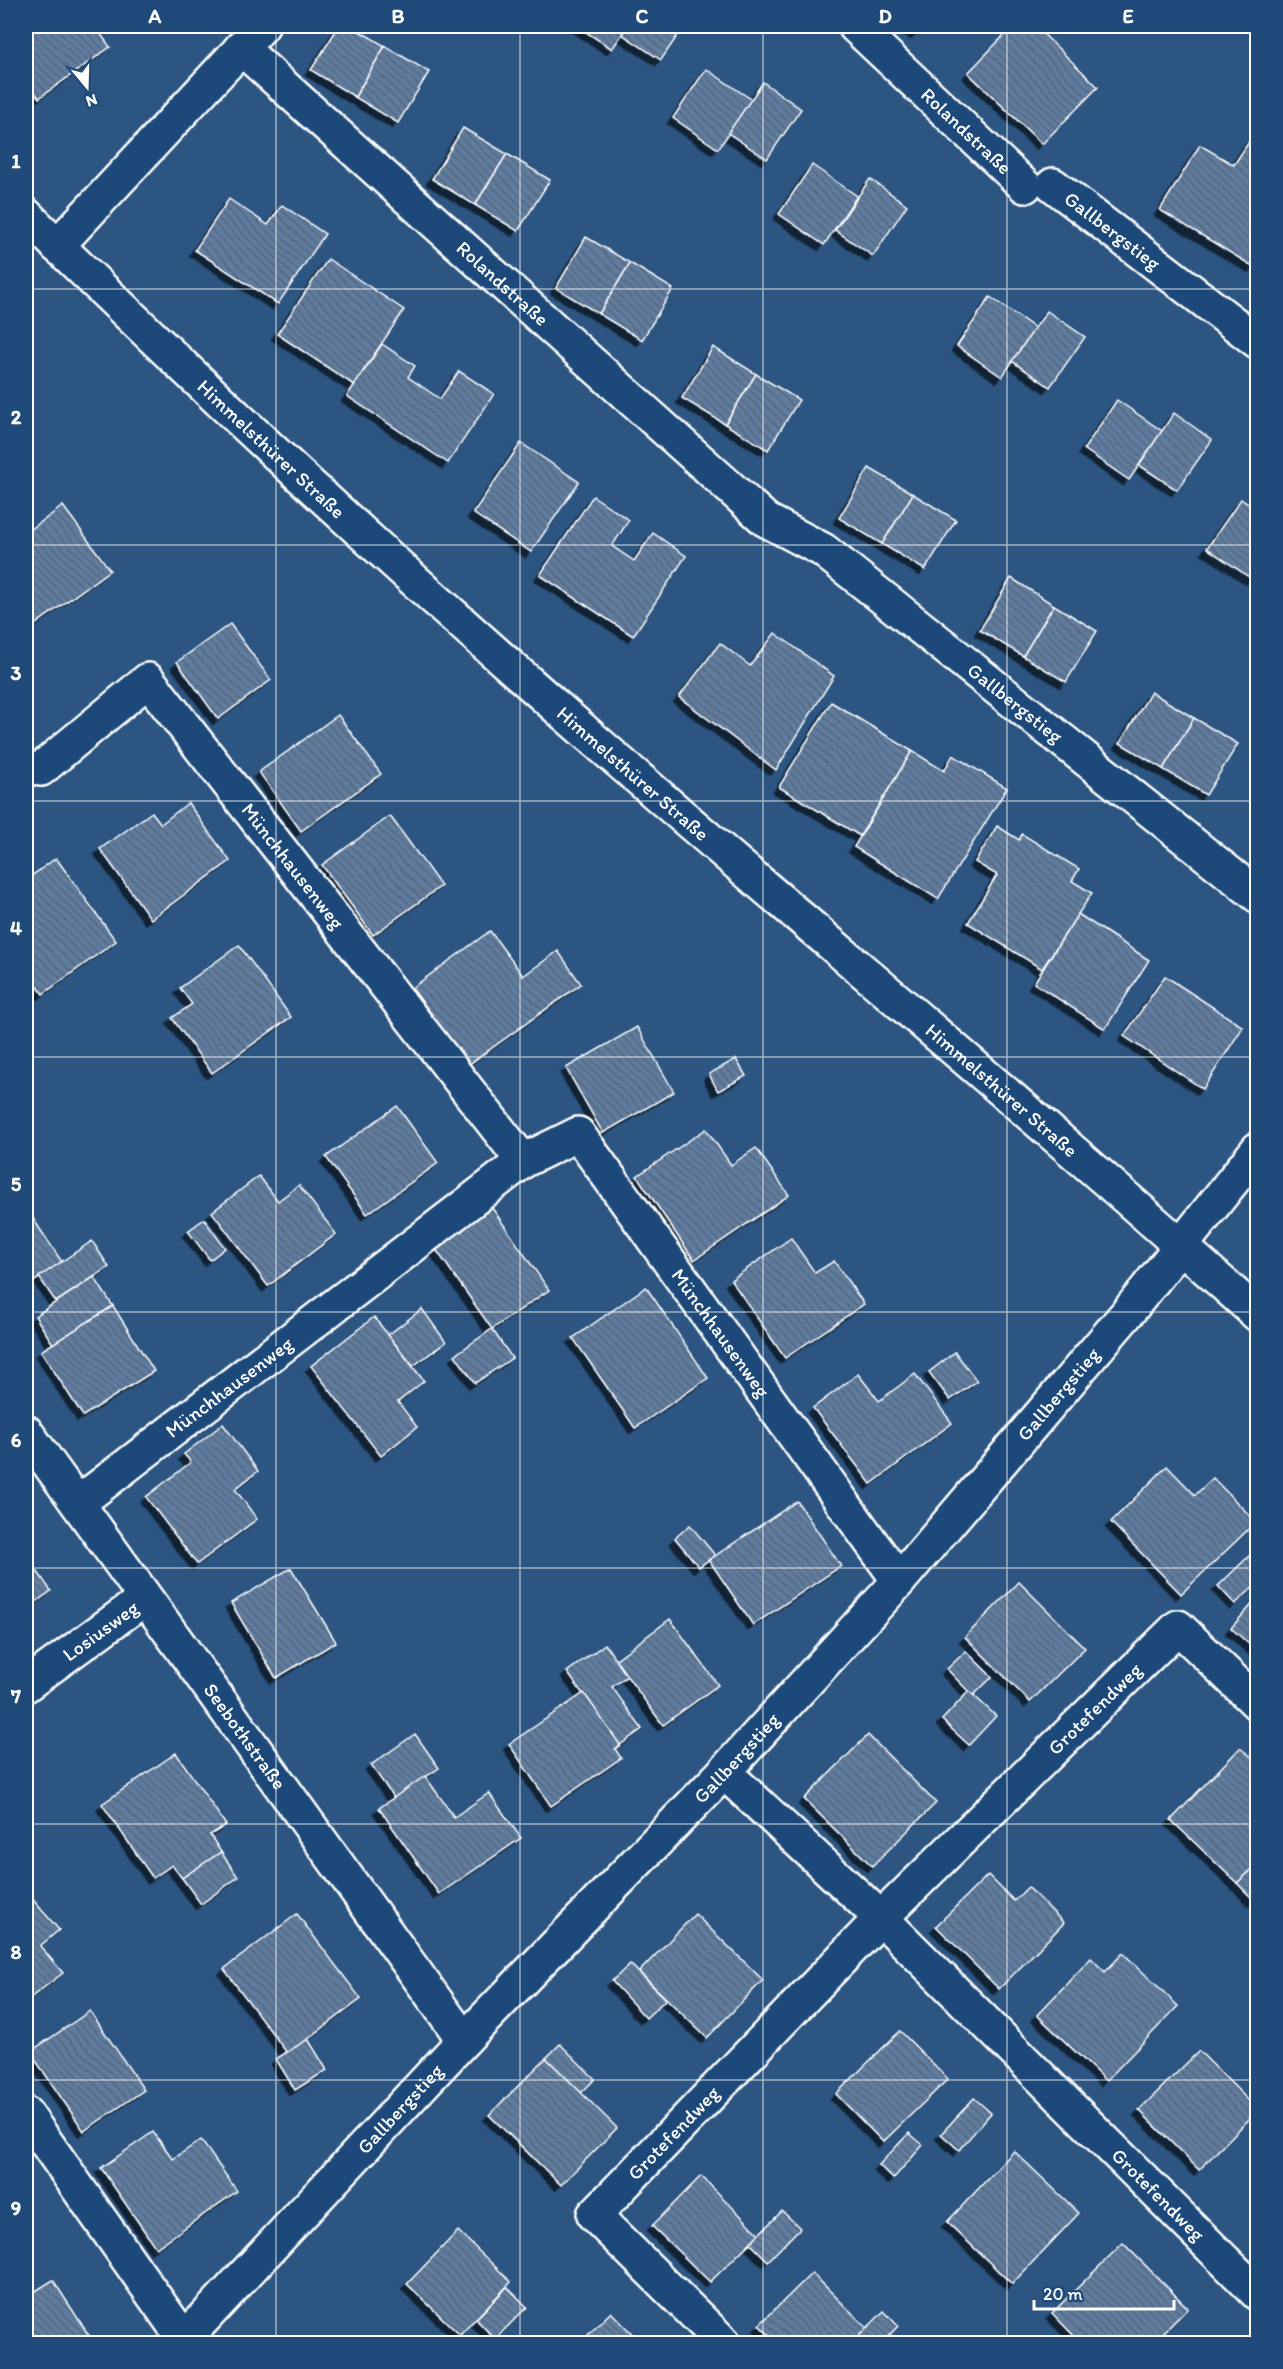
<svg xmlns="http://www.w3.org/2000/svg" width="1283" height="2369" viewBox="0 0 1283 2369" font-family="Itim,sans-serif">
	<defs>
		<pattern id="building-back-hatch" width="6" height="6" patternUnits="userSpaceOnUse" patternTransform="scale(1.5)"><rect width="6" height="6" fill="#5e7c9f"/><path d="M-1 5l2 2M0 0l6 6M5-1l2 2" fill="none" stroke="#56667a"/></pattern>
		<filter id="shadow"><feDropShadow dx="-5.5" dy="5.5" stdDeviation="0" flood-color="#0009"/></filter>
	</defs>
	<rect width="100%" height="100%" fill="#2c5582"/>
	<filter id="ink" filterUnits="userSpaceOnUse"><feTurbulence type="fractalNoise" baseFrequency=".0167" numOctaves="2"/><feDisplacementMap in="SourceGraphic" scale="12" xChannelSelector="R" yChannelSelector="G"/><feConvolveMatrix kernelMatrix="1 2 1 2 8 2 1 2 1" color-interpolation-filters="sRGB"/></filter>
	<g filter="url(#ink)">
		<g fill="url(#building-back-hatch)" stroke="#fff" stroke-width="1.5" filter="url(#shadow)">
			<path d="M 26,26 L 95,26 L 110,47 L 39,98 L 26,80 Z"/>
			<path d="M 339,26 L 351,26 L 385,46 L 355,97 L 311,70 Z"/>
			<path d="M 577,26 L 628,26 L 612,49 Z"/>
			<path d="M 628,26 L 684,26 L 661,60 L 622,34 Z"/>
			<path d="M 907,26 L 924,26 L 916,34 Z"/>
			<path d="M 1013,26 L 1035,26 L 1098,87 L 1042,144 L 968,73 Z"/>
			<path d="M 385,46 L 429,72 L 398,123 L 355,97 Z"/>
			<path d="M 706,69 L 752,100 L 718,149 L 673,118 Z"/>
			<path d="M 763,82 L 801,109 L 767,159 L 728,133 Z"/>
			<path d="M 463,128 L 507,154 L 475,205 L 432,179 Z"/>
			<path d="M 1252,137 L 1258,141 L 1258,262 L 1254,267 L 1160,210 L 1200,145 L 1234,165 Z"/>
			<path d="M 507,154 L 550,180 L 518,231 L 475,205 Z"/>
			<path d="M 812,165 L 857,196 L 824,245 L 779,214 Z"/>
			<path d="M 870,179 L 907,205 L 873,256 L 835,230 Z"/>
			<path d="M 229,199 L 268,225 L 282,205 L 325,234 L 278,304 L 195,250 Z"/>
			<path d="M 586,237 L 630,263 L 599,314 L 556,288 Z"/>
			<path d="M 328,259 L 404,310 L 354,385 L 277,334 Z"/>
			<path d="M 630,263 L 673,289 L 642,340 L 599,314 Z"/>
			<path d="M 990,297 L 1035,328 L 1002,377 L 957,346 Z"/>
			<path d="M 1047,311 L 1085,337 L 1050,387 L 1012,361 Z"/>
			<path d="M 382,344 L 415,366 L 408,377 L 440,399 L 459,371 L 494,394 L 448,463 L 347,396 Z"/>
			<path d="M 713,347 L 756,374 L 725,424 L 682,398 Z"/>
			<path d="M 756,374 L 799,400 L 768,450 L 725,424 Z"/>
			<path d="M 1117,400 L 1162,431 L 1129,480 L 1084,449 Z"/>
			<path d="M 1174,413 L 1212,440 L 1177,490 L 1139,465 Z"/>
			<path d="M 521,443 L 579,482 L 531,552 L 473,513 Z"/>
			<path d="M 869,468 L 913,494 L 882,544 L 839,518 Z"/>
			<path d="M 913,494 L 956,520 L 925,570 L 882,544 Z"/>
			<path d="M 593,496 L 629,520 L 612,546 L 634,561 L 653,533 L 686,556 L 633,636 L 540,575 Z"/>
			<path d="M 1241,499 L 1258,511 L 1258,571 L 1252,579 L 1207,548 Z"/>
			<path d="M 63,506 L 110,570 L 26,631 L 26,533 Z"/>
			<path d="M 1011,578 L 1054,605 L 1023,656 L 980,630 Z"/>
			<path d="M 1054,605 L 1097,631 L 1066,682 L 1023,656 Z"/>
			<path d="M 230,624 L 271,680 L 218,719 L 177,662 Z"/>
			<path d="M 775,633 L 834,676 L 776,770 L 679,697 L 720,643 L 750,666 Z"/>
			<path d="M 1151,692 L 1194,718 L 1163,769 L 1120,743 Z"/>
			<path d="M 831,702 L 912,751 L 860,836 L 779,787 Z"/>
			<path d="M 338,715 L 381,774 L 301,831 L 259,772 Z"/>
			<path d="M 1194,718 L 1238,744 L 1206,795 L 1163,769 Z"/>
			<path d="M 912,751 L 944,771 L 953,755 L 1007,788 L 938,899 L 854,847 Z"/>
			<path d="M 188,803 L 230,861 L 151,919 L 100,849 L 152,812 L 161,824 Z"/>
			<path d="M 390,816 L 441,886 L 373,935 L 322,865 Z"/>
			<path d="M 997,826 L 1019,840 L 1022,834 L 1079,869 L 1072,881 L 1092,893 L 1042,969 L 968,923 L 997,875 L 975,862 Z"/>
			<path d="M 56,858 L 116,941 L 43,994 L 26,970 L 26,880 Z"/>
			<path d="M 1078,914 L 1149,960 L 1105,1029 L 1034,983 Z"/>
			<path d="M 490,931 L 523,976 L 558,951 L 581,984 L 468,1065 L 412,988 Z"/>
			<path d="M 239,945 L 291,1017 L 212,1073 L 172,1018 L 192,1004 L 180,988 Z"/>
			<path d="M 1165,976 L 1243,1027 L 1203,1089 L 1124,1036 Z"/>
			<path d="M 637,1027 L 674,1092 L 603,1133 L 566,1068 Z"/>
			<path d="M 736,1059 L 746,1076 L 718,1091 L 709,1074 Z"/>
			<path d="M 397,1106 L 438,1163 L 367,1214 L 326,1157 Z"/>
			<path d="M 706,1129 L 731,1165 L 756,1148 L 789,1195 L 694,1260 L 637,1176 Z"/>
			<path d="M 259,1176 L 278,1201 L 299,1185 L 336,1234 L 268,1286 L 212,1212 Z"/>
			<path d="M 26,1208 L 62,1262 L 26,1287 Z"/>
			<path d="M 492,1208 L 549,1290 L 492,1329 L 435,1248 Z"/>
			<path d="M 204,1219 L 225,1248 L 210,1260 L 188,1231 Z"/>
			<path d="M 791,1238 L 815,1273 L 834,1261 L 864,1304 L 785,1358 L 731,1280 Z"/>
			<path d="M 92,1241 L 109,1267 L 56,1302 L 39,1277 Z"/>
			<path d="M 94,1277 L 113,1306 L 53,1344 L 35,1316 Z"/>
			<path d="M 646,1287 L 708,1378 L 635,1428 L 573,1338 Z"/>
			<path d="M 113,1306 L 154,1371 L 83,1416 L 41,1351 Z"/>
			<path d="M 422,1309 L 446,1342 L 413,1366 L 388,1335 Z"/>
			<path d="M 374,1317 L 424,1381 L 398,1402 L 417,1427 L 381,1456 L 311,1366 Z"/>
			<path d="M 492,1329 L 512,1358 L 475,1383 L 455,1355 Z"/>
			<path d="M 955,1352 L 977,1381 L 950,1400 L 929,1372 Z"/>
			<path d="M 858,1374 L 879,1401 L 915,1374 L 952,1423 L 871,1484 L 813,1408 Z"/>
			<path d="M 223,1424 L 258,1471 L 235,1489 L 257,1519 L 197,1564 L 146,1497 L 191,1462 L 184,1454 Z"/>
			<path d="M 1167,1466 L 1195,1495 L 1213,1478 L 1256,1522 L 1181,1594 L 1111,1522 Z"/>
			<path d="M 797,1501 L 841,1566 L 753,1625 L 709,1560 Z"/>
			<path d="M 690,1525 L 715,1555 L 699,1567 L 675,1538 Z"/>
			<path d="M 26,1555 L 51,1591 L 26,1609 Z"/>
			<path d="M 1250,1555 L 1258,1564 L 1258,1583 L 1235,1604 L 1218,1586 Z"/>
			<path d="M 291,1568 L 336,1642 L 276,1678 L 231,1603 Z"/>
			<path d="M 1019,1582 L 1085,1648 L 1030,1702 L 965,1637 Z"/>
			<path d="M 1258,1598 L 1258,1652 L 1231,1628 Z"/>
			<path d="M 670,1619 L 718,1685 L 663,1725 L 615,1660 Z"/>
			<path d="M 605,1644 L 627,1676 L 612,1687 L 642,1729 L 620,1745 L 567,1672 Z"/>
			<path d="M 966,1651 L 992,1677 L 973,1696 L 947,1669 Z"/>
			<path d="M 969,1691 L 996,1716 L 969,1745 L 942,1720 Z"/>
			<path d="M 584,1693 L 620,1745 L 615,1749 L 621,1758 L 551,1806 L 509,1744 Z"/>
			<path d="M 415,1734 L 439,1768 L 394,1798 L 371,1765 Z"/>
			<path d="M 868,1735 L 936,1803 L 872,1866 L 804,1799 Z"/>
			<path d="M 1240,1748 L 1258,1762 L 1258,1864 L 1237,1883 L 1171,1820 Z"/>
			<path d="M 176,1753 L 226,1825 L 210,1835 L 221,1852 L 182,1878 L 172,1865 L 153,1878 L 102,1804 Z"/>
			<path d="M 425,1776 L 454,1817 L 489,1793 L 521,1838 L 439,1894 L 379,1808 Z"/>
			<path d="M 221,1852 L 238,1877 L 201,1904 L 182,1878 Z"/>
			<path d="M 1258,1864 L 1258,1899 L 1255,1901 L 1237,1883 Z"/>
			<path d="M 988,1875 L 1014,1901 L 1028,1887 L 1064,1923 L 999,1989 L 936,1926 Z"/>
			<path d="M 29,1895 L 59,1930 L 40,1946 L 63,1973 L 26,2001 L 26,1898 Z"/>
			<path d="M 297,1914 L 361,1999 L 288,2054 L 224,1969 Z"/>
			<path d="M 695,1914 L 763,1980 L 707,2038 L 639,1972 Z"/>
			<path d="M 1123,1953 L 1178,2006 L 1106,2081 L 1037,2015 L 1091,1958 L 1105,1972 Z"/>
			<path d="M 630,1964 L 666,1999 L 646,2018 L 612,1981 Z"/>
			<path d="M 90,2011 L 144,2090 L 84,2131 L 30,2052 Z"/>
			<path d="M 900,2031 L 948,2079 L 883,2142 L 836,2094 Z"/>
			<path d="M 308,2039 L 327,2070 L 295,2090 L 276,2059 Z"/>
			<path d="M 560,2044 L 595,2079 L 581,2093 L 546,2058 Z"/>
			<path d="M 1199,2051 L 1258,2110 L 1199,2170 L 1139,2110 Z"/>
			<path d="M 546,2058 L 617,2128 L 561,2185 L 489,2115 Z"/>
			<path d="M 974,2098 L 991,2113 L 959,2150 L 941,2134 Z"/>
			<path d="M 153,2132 L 173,2159 L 201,2140 L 237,2191 L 156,2248 L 101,2168 Z"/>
			<path d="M 909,2133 L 923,2145 L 893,2179 L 879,2165 Z"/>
			<path d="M 1014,2151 L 1079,2213 L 1012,2284 L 947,2222 Z"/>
			<path d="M 701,2176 L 759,2234 L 710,2282 L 652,2226 Z"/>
			<path d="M 782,2211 L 800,2228 L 768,2261 L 750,2243 Z"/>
			<path d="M 458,2231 L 511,2282 L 460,2335 L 407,2284 Z"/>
			<path d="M 1123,2243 L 1188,2308 L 1152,2344 L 1082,2344 L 1052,2313 Z"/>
			<path d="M 812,2273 L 867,2328 L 851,2344 L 778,2344 L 759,2325 Z"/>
			<path d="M 53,2280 L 90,2337 L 80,2344 L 26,2344 L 26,2297 Z"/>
			<path d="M 507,2287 L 527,2307 L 495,2339 L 476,2319 Z"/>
			<path d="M 884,2311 L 898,2326 L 881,2344 L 862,2344 L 857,2338 Z"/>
			<path d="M 611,2312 L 642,2344 L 579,2344 Z"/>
		</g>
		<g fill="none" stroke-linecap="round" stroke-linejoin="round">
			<defs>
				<g id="minor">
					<path id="s1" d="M 855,26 L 1025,186"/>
					<path id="s2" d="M 241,48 L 766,520 L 823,550 L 1258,896"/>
					<path id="s3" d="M 1053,185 L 1258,342"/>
					<path id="s4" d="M 26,215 C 212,397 402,573 599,744 C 818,935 1042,1120 1258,1315"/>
					<path d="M 57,246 L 262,26"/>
					<path id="s5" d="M 41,769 L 148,680 L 523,1161 L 78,1503"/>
					<path id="s6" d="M 523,1161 L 578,1134 L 899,1581"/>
					<path id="s7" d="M 26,1432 L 464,2040"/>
					<path id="s8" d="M 26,1685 L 144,1599"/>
					<path id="s9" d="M 724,1772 L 881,1918 L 1258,2294"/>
					<path d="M 26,2114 L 184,2339"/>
					<path id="s10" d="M 180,2344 L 464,2040 L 724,1772 L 899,1581 L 1129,1311 L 1258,1149"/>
					<path id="s11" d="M 725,2344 L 594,2215 L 881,1918 L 1178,1627 L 1258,1704"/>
				</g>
			</defs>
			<use href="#minor" stroke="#fff" stroke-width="38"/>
			<use href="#minor" stroke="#1f4a7a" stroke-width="33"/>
		</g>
	</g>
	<path fill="none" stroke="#fff" stroke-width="1.5" stroke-opacity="0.55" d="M 276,26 L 276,2344M 520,26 L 520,2344M 763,26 L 763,2344M 1007,26 L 1007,2344M 26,289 L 1258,289M 26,545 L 1258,545M 26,801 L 1258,801M 26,1057 L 1258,1057M 26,1312 L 1258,1312M 26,1568 L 1258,1568M 26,1824 L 1258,1824M 26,2080 L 1258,2080"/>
	<g text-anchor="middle" stroke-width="5" stroke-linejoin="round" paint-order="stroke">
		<g font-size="20" fill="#fff" stroke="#1f4a7a">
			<text dy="7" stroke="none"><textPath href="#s1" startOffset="153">Rolandstraße</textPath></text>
			<text dy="7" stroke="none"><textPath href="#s3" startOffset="75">Gallbergstieg</textPath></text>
			<text dy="7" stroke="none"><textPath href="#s2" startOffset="352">Rolandstraße</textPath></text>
			<text dy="7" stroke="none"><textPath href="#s4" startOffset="339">Himmelsthürer Straße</textPath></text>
			<text dy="7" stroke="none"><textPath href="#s2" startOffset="1016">Gallbergstieg</textPath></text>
			<text dy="7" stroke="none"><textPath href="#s4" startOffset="825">Himmelsthürer Straße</textPath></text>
			<text dy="7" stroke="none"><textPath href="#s5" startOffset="375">Münchhausenweg</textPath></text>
			<text dy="7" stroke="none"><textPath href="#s4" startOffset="1311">Himmelsthürer Straße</textPath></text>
			<text dy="7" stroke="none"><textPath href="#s6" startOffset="306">Münchhausenweg</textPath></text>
			<text transform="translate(229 1387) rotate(-37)" y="7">Münchhausenweg</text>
			<text dy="7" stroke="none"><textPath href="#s10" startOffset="1294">Gallbergstieg</textPath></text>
			<text dy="7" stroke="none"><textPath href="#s8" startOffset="92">Losiusweg</textPath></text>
			<text dy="7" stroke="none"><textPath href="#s11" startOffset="896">Grotefendweg</textPath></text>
			<text dy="7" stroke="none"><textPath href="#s7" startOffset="375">Seebothstraße</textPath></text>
			<text dy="7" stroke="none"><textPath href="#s10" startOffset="808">Gallbergstieg</textPath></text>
			<text dy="7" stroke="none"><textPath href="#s10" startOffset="322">Gallbergstieg</textPath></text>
			<text dy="7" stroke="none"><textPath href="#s11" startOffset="298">Grotefendweg</textPath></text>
			<text dy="7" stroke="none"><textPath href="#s9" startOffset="606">Grotefendweg</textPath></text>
		</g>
	</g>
	<rect width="1283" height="2369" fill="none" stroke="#1f4a7a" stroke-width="66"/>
	<g transform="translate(87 87) rotate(161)" stroke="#1f4a7a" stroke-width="4.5" paint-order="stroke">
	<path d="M0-4.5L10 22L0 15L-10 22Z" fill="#ffffff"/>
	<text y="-9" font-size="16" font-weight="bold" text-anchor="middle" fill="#ffffff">N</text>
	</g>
	<path d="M1034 2300v9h140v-9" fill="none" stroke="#ffffff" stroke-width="3"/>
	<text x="1043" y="2300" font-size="18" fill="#ffffff" stroke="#1f4a7a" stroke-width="4.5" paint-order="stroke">20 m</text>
	<rect x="33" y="33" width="1217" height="2303" fill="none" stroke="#fff" stroke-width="2"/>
	<g font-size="20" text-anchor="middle" font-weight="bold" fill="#fff">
		<text x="155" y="23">A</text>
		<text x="398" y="23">B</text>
		<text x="642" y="23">C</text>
		<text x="885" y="23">D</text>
		<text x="1128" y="23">E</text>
		<text x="16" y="168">1</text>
		<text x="16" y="424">2</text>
		<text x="16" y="680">3</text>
		<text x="16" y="935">4</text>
		<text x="16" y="1191">5</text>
		<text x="16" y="1447">6</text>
		<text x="16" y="1703">7</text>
		<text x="16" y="1959">8</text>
		<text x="16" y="2215">9</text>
	</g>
</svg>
